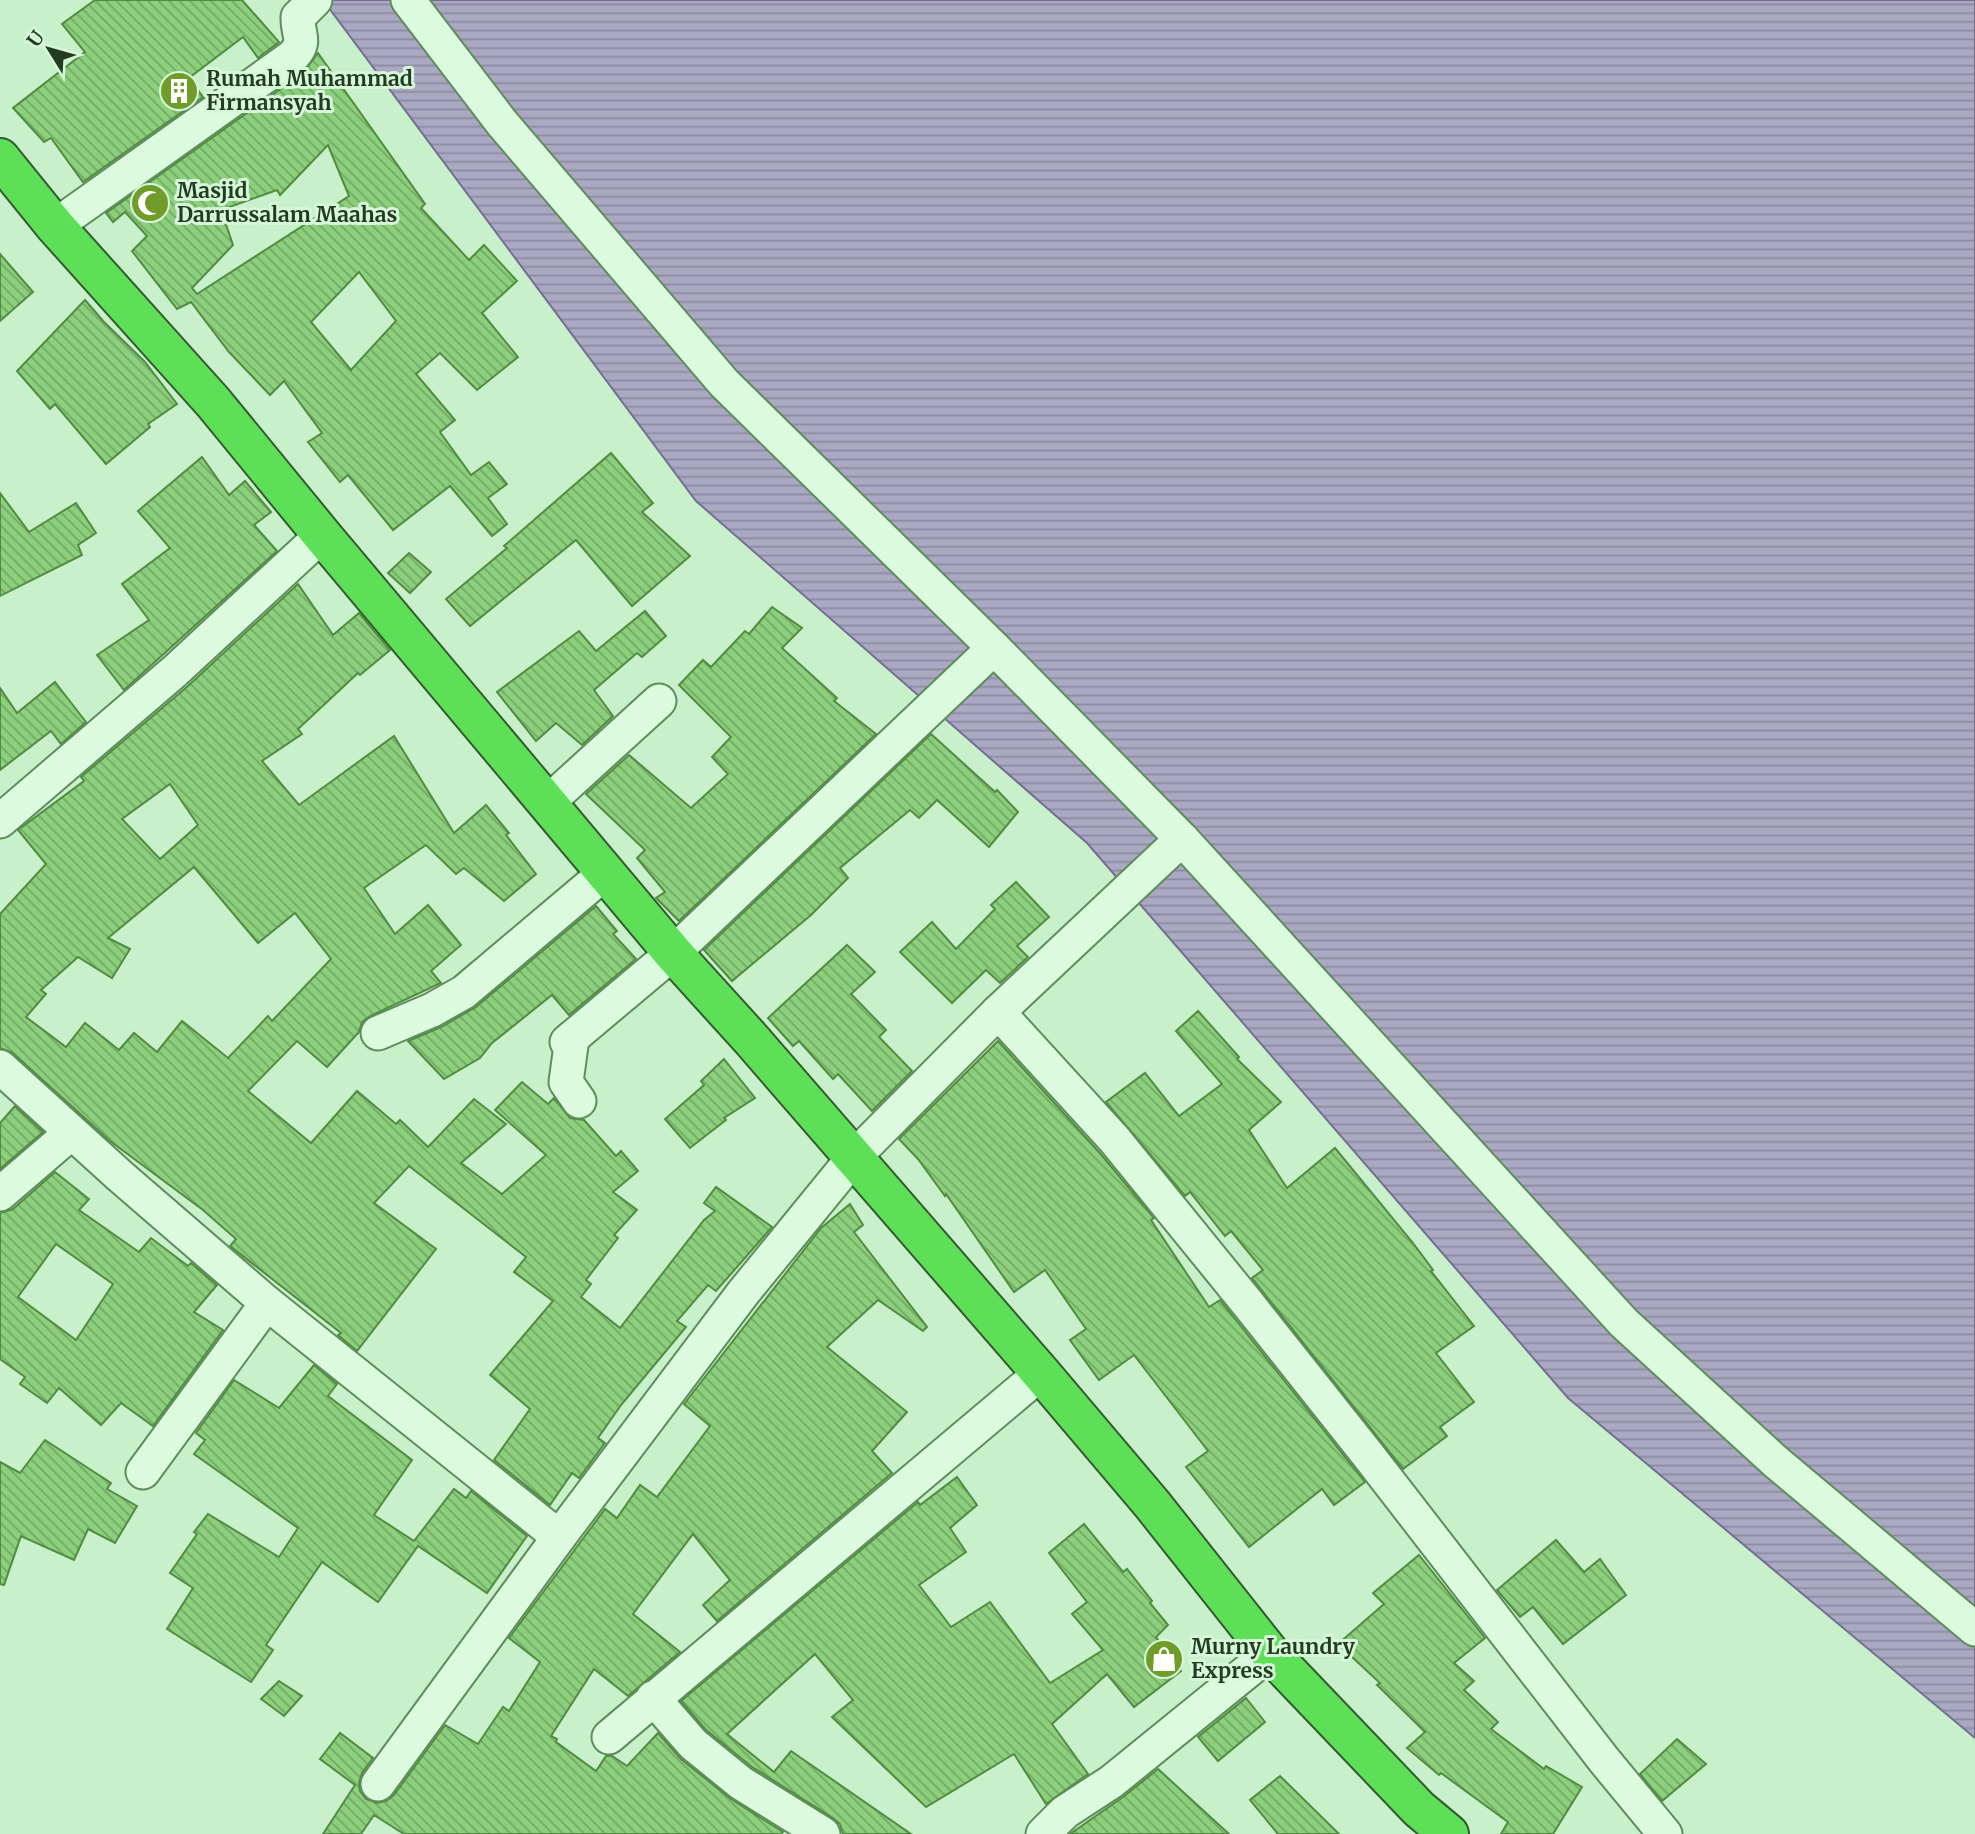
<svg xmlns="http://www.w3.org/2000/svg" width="1975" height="1834" viewBox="0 0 1975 1834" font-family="Merriweather,serif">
	<defs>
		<pattern id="water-rules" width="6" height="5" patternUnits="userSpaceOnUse" patternTransform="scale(1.75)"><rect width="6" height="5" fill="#aba8c3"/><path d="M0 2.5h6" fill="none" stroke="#8b8a9e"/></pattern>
		<pattern id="building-back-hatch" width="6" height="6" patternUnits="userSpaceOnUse" patternTransform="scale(1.75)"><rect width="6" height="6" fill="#8ccf7c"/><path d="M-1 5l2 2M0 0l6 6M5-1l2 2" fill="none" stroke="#72a965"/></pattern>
	</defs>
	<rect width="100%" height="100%" fill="#c7f0cb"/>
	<path fill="url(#water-rules)" stroke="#746e92" stroke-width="2" d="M 323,0 L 1975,0 L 1975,1738 L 1568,1398 L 1087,843 L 696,501 Z"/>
	<g fill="url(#building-back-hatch)" stroke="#508c41" stroke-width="2" fill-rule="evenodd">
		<path d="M 95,0 L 242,0 L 279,42 L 258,58 L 243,37 L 189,78 L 203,97 L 83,182 L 51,138 L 44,142 L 13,108 L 85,52 L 62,24 Z"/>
		<path d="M 318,53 L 425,204 L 421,208 L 469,260 L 484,245 L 517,281 L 482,313 L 518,357 L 477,390 L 440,353 L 416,374 L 455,420 L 440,432 L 471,475 L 489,462 L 507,484 L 488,498 L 507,524 L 492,536 L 450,486 L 393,530 L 348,475 L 340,482 L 308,442 L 322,433 L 284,381 L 270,395 L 229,352 L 191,302 L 177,309 L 132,251 L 147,236 L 125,212 L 113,222 L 106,213 L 303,73 ZM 328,145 L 349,196 L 197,294 L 192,288 L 233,245 L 221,210 L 277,190 L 280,195 ZM 359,272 L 396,321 L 351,370 L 311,322 Z"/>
		<path d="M 0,254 L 33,292 L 0,321 Z"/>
		<path d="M 85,300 L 104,322 L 145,362 L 177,404 L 148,424 L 150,427 L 106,464 L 55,404 L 50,409 L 17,371 Z"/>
		<path d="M 611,453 L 653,503 L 642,512 L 690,556 L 632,606 L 576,540 L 470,626 L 446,599 L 507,548 L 504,546 Z"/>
		<path d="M 202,457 L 229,495 L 245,481 L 271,512 L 254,525 L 277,551 L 124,690 L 97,655 L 149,620 L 122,584 L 170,548 L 138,511 Z"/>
		<path d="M 0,493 L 29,532 L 76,503 L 96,533 L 78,545 L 82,555 L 0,596 Z"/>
		<path d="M 409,553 L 431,572 L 410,593 L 388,573 Z"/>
		<path d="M 298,584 L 333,635 L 359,613 L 390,650 L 360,675 L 358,673 L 298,729 L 302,734 L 262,761 L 299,805 L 394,736 L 454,833 L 486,805 L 509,833 L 506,835 L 536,874 L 504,901 L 464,868 L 456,874 L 426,845 L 364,888 L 395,934 L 428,905 L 461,945 L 431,971 L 441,983 L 370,1016 L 362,1022 L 359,1032 L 327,1067 L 297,1041 L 248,1091 L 311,1143 L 357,1091 L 396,1124 L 400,1120 L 428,1147 L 474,1099 L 506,1124 L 461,1163 L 502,1194 L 546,1155 L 495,1110 L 522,1082 L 548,1104 L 554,1098 L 570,1118 L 584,1120 L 616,1156 L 621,1151 L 638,1171 L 613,1192 L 637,1210 L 614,1235 L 618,1238 L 586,1280 L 591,1284 L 581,1297 L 620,1328 L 704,1220 L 715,1211 L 704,1203 L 716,1187 L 772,1227 L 716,1291 L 708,1285 L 677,1321 L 686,1327 L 621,1405 L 598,1438 L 605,1443 L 579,1478 L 572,1473 L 550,1505 L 494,1460 L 530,1409 L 490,1375 L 553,1301 L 514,1272 L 526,1257 L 409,1166 L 374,1203 L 436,1249 L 357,1351 L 338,1335 L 341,1333 L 230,1246 L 236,1239 L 203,1210 L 110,1141 L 13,1053 L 0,1048 L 0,914 L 46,864 L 18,830 L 84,781 L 81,777 L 188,686 ZM 170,784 L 198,825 L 160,859 L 122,819 ZM 194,867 L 258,943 L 295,913 L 331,959 L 272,1021 L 268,1016 L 228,1058 L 182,1021 L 157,1052 L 134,1033 L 119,1050 L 85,1023 L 66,1047 L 26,1017 L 46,994 L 41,990 L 78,957 L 112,978 L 130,949 L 108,938 Z"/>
		<path d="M 772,607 L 802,628 L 782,648 L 837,698 L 834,701 L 876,734 L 679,921 L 656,898 L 665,892 L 637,858 L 645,850 L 586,794 L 629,755 L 691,808 L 728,774 L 712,757 L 731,737 L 679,685 L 703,660 L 711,667 L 745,631 L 749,634 Z"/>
		<path d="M 645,611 L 666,636 L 642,657 L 637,653 L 594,690 L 613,716 L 582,745 L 556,723 L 536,741 L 497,692 L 579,631 L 596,651 Z"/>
		<path d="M 55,682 L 86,722 L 61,744 L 51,731 L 0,770 L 0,688 L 17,713 Z"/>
		<path d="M 931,734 L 995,792 L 997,790 L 1018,812 L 989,847 L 937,800 L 919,818 L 910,810 L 840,868 L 848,878 L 811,915 L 732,981 L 704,950 Z"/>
		<path d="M 1016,882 L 1049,917 L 1017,946 L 1028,957 L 1000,983 L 986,970 L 952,1003 L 900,952 L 932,922 L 956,949 L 995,909 L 991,905 Z"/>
		<path d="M 596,906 L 617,931 L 613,934 L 636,959 L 569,1015 L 552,995 L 492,1043 L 480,1058 L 444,1079 L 408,1041 L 441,1027 L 476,1007 Z"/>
		<path d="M 847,945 L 875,972 L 851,994 L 886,1030 L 879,1037 L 912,1071 L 872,1111 L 838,1074 L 833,1079 L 799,1041 L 793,1046 L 768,1018 Z"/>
		<path d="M 1198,1011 L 1239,1057 L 1237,1059 L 1281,1102 L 1249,1130 L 1287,1188 L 1335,1148 L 1413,1243 L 1433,1270 L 1431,1271 L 1474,1326 L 1436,1353 L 1474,1402 L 1440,1427 L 1447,1436 L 1403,1469 L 1252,1278 L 1263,1270 L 1231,1231 L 1225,1236 L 1190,1192 L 1185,1196 L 1106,1102 L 1145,1073 L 1179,1116 L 1222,1084 L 1176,1031 Z"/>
		<path d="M 998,1041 L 1099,1152 L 1154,1218 L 1151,1220 L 1209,1307 L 1220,1300 L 1365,1482 L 1334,1505 L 1322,1489 L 1249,1547 L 1186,1467 L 1208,1451 L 1134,1355 L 1099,1380 L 1070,1340 L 1086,1329 L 1045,1270 L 1014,1292 L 946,1194 L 945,1196 L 918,1159 L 899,1139 Z"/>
		<path d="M 724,1059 L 755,1098 L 724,1118 L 726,1120 L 690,1148 L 665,1119 L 704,1085 L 701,1081 Z"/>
		<path d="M 15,1106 L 43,1132 L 0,1169 L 0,1123 Z"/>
		<path d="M 55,1172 L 89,1199 L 79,1210 L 139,1252 L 151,1238 L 188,1266 L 191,1263 L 217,1285 L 194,1312 L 223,1330 L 153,1426 L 121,1403 L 101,1425 L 59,1388 L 47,1403 L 20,1384 L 25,1377 L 0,1359 L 0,1213 L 13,1209 ZM 56,1244 L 113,1284 L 76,1340 L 18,1297 Z"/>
		<path d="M 850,1204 L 863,1225 L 854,1232 L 927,1327 L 923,1331 L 878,1300 L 827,1347 L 907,1412 L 872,1451 L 892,1473 L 717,1621 L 703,1605 L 730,1580 L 693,1534 L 633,1614 L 680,1652 L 628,1696 L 594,1669 L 551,1736 L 557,1739 L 556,1742 L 596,1771 L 606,1756 L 612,1756 L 627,1766 L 658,1733 L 681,1759 L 731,1799 L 783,1832 L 781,1834 L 404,1834 L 374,1815 L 361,1834 L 323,1834 L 355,1785 L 320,1759 L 340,1733 L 373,1758 L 362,1773 L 359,1783 L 360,1791 L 366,1799 L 377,1803 L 386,1801 L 394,1795 L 445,1725 L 478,1744 L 503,1707 L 509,1711 L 540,1662 L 509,1638 L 605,1509 L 617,1518 L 640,1485 L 657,1497 L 710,1426 L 684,1404 L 821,1228 Z"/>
		<path d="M 314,1365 L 337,1384 L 328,1396 L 412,1460 L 374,1515 L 414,1541 L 454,1489 L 466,1498 L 471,1491 L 527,1536 L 487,1593 L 418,1546 L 378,1602 L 322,1562 L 266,1645 L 273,1650 L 251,1682 L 167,1629 L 193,1588 L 170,1573 L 197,1534 L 194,1532 L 208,1514 L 279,1557 L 298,1528 L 194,1454 L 205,1440 L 196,1433 L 234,1380 L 279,1408 Z"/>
		<path d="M 45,1440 L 111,1483 L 107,1489 L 137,1506 L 115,1543 L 88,1529 L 74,1560 L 21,1536 L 4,1585 L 0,1584 L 0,1462 L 20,1473 Z"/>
		<path d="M 957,1477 L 977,1505 L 950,1528 L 966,1552 L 919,1585 L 951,1627 L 990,1602 L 1050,1683 L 1103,1650 L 1072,1614 L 1087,1602 L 1049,1553 L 1084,1524 L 1123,1572 L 1127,1569 L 1152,1601 L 1150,1603 L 1168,1625 L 1156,1637 L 1181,1671 L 1134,1707 L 1107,1674 L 1052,1724 L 1088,1774 L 1046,1804 L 1014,1754 L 926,1807 L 832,1717 L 853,1700 L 815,1654 L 727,1734 L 774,1772 L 791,1751 L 911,1834 L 843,1834 L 840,1824 L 833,1818 L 752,1767 L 706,1730 L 681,1701 L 918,1502 L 920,1505 Z"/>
		<path d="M 1556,1540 L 1584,1572 L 1600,1559 L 1626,1595 L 1563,1644 L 1533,1607 L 1520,1617 L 1497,1590 Z"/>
		<path d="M 1419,1555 L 1485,1638 L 1454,1663 L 1474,1681 L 1464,1690 L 1498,1722 L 1491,1729 L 1544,1769 L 1546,1766 L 1582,1787 L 1553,1834 L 1501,1834 L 1508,1822 L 1441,1773 L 1439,1775 L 1407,1748 L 1425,1732 L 1377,1685 L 1380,1683 L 1338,1644 L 1384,1604 L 1373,1593 Z"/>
		<path d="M 279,1681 L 302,1696 L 284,1716 L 261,1699 Z"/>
		<path d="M 1246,1698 L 1265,1722 L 1218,1761 L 1198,1737 Z"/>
		<path d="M 1677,1739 L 1706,1764 L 1662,1801 L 1640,1774 Z"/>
		<path d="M 1158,1769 L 1229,1834 L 1070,1834 L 1123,1797 Z"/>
		<path d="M 1280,1776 L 1339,1834 L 1278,1834 L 1250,1800 Z"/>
	</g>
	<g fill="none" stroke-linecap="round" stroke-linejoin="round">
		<defs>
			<g id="street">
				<path d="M 408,0 L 502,123 L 724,383 L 994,648 L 1182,839 L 1624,1323 L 1776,1462 L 1975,1629"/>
				<path d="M 55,226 L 292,57 C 308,41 297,35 298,17 L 315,0"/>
				<path d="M 546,804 L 659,701"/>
				<path d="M 0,821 L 175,671 L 322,535"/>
				<path d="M 998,1012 L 1114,1139 L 1249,1305 L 1368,1455 L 1604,1760 L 1665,1834"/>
				<path d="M 378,1033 L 432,1010 L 464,992 L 605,873"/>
				<path d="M 572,1038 L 566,1082 L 579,1101"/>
				<path d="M 567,1042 L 673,953 L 994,648"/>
				<path d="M 0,1067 L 120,1176 L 267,1303 L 559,1537"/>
				<path d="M 0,1194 L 71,1133"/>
				<path d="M 143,1472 L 267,1303"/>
				<path d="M 653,1698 L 693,1744 L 741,1783 L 823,1834"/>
				<path d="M 609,1737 L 1041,1373"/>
				<path d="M 378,1784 L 559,1537 L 743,1293 L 854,1157 L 998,1012 L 1182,839"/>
				<path d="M 1043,1834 L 1065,1812 L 1111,1782 L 1270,1653"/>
			</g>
			<path id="highway" d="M 0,158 L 55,226 L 213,402 L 322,535 L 673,953 L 751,1039 L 1041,1373 L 1152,1504 L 1270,1653 L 1419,1809 L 1449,1834"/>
		</defs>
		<use href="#street" stroke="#5f8c5c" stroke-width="37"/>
		<use href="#highway" stroke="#355a30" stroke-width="42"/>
		<use href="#street" stroke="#dbfade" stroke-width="33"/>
		<use href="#highway" stroke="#5de057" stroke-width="38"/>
	</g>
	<defs>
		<symbol id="building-disc" viewBox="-11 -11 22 22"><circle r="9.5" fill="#709d2a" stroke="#d7f7da"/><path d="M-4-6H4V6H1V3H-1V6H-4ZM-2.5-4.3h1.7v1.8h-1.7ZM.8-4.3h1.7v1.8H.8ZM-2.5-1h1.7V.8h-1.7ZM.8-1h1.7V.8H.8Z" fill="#fff"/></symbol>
		<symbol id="mosque-disc" viewBox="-11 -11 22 22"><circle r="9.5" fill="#709d2a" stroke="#d7f7da"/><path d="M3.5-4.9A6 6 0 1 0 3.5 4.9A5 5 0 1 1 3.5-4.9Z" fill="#fff"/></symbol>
		<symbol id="shop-disc" viewBox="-11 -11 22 22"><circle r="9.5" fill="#709d2a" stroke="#d7f7da"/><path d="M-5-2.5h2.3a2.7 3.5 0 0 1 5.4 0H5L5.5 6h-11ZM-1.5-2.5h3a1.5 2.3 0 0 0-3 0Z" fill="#fff"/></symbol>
	</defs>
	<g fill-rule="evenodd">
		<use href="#building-disc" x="157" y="69" width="44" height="44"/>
		<use href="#mosque-disc" x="128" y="181" width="44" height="44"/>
		<use href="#shop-disc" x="1142" y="1637" width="44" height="44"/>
	</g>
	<g text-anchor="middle" stroke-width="6" stroke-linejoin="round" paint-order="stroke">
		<g font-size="21" font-weight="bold" fill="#233c20" stroke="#d7f7da" text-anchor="start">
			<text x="206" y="86">Rumah Muhammad<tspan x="206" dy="24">Firmansyah</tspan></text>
			<text x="177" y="198">Masjid<tspan x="177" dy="24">Darrussalam Maahas</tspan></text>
			<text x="1191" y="1654">Murny Laundry<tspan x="1191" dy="24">Express</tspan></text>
		</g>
	</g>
	<g transform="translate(49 49) rotate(307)" stroke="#d7f7da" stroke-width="5" paint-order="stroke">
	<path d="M0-5L12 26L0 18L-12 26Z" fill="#233c20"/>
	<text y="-10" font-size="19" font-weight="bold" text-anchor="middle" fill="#233c20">U</text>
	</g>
</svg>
